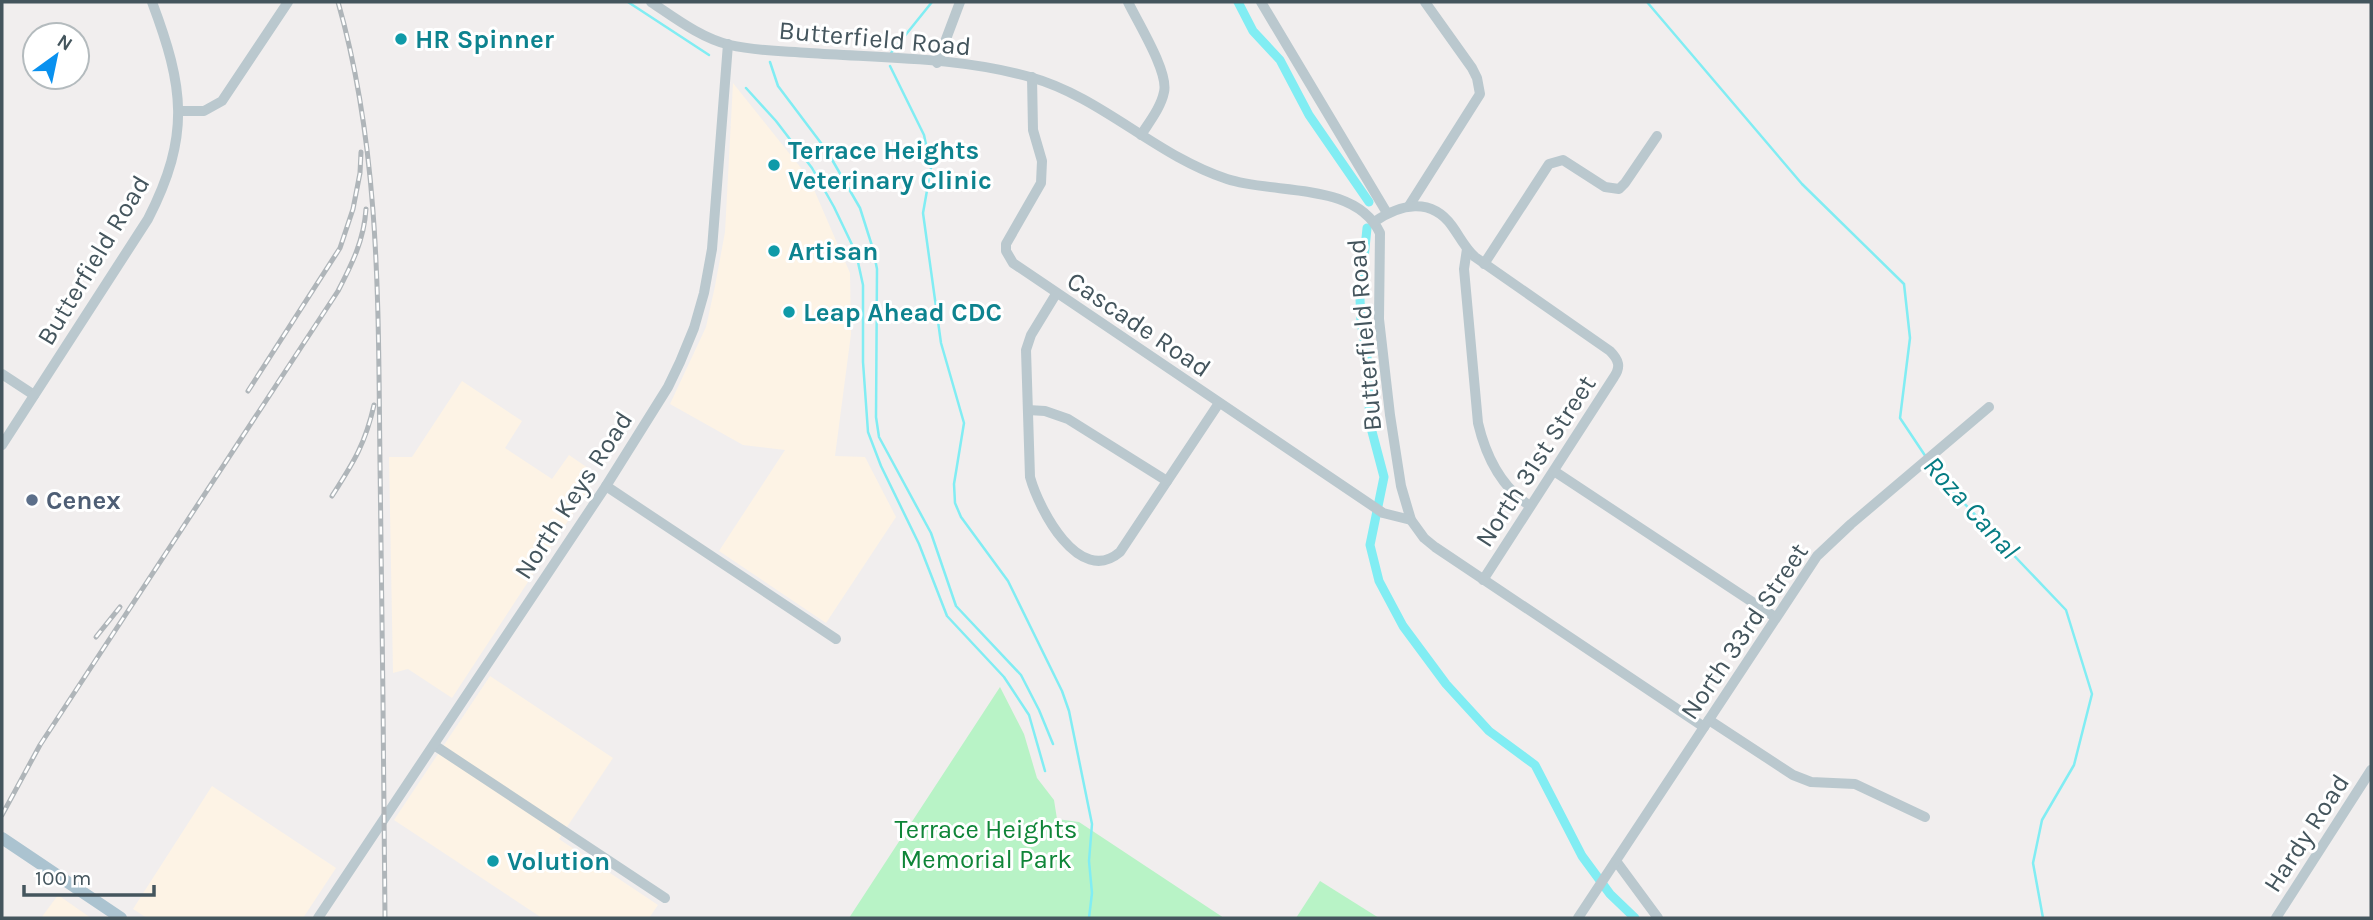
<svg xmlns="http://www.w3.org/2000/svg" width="2373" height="920" viewBox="0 0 2373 920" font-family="Karla,sans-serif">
	<rect width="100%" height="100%" fill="#f1eeee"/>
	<g fill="#fdf3e5">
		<path d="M 733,83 L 809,178 L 850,273 L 851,334 L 835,456 L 865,457 L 896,517 L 826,623 L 719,551 L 785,450 L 743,445 L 670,404 L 706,327 L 715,286 L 725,232 Z"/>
		<path d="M 462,381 L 522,421 L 505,448 L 552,479 L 569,455 L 598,475 L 452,698 L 408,669 L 393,673 L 389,457 L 412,457 Z"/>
		<path d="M 490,676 L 613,758 L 559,839 L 658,905 L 649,918 L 542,918 L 394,820 Z"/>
		<path d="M 212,786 L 336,868 L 303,918 L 147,918 L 133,909 Z"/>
		<path d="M 58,895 L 91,918 L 41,918 Z"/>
	</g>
	<g fill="#b8f3c6">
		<path d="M 1000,687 L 1024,734 L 1037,778 L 1054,800 L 1057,819 L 1079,822 L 1224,918 L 849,918 Z"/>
		<path d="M 1320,881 L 1379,918 L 1296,918 Z"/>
	</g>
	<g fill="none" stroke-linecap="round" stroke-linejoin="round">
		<g stroke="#81edf3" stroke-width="2.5">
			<path d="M 628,2 L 709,55"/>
			<path d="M 1647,2 L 1802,184 L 1904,284 L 1910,338 L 1900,418 L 1926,457"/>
			<path d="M 891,53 L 932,2"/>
			<path d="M 770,62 L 778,86 L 827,151 L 860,208 L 873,249 L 877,269 L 876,417 L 879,437 L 931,533 L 956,606 L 1021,675 L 1039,710 L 1053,744"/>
			<path d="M 890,66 L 924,135 L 931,168 L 923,213 L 941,343 L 964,423 L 954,484 L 955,503 L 961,517 L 1008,581 L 1062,691 L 1069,711 L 1092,824 L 1089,861 L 1092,893 L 1089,918"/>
			<path d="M 746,88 L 776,121 L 812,168 L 834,207 L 856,253 L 863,285 L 863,362 L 868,432 L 881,466 L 919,544 L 947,616 L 1004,677 L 1029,715 L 1045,771"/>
			<path d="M 1929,462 L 1940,478 L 2066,610 L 2092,694 L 2074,765 L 2042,820 L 2033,863 L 2043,918"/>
		</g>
		<g stroke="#81edf3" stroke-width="9">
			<path d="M 1238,2 L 1253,31 L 1280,60 L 1309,115 L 1369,202"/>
			<path d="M 1367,228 L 1360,299 L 1361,322 L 1367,356 L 1370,424 L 1384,477 L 1370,545 L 1379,581 L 1403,626 L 1446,684 L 1489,731 L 1535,765 L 1582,856 L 1610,894 L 1635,918"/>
		</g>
		<g stroke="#bac8ce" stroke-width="10">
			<path d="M 651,2 C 675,18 701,38 730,45 C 755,51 783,51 809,53 C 882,58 959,57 1030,77 C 1102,97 1156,156 1227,179 C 1276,195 1355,181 1380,233 L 1379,319 L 1390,415 L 1401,486 L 1411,520 L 1424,538 L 1435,547 L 1704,727"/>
			<path d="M 1128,2 C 1137,21 1169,72 1164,92 C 1161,107 1150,121 1141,135"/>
			<path d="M 1261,2 L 1387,213"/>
			<path d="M 937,63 L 960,2"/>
			<path d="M 1032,77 L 1033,130 L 1042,161 L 1041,183 L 1006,244 L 1006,251 L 1013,263 L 1383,513 L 1411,520"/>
			<path d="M 179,111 L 204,111 L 222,101 L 288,2"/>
			<path d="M 1409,206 L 1480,94 L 1477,78 L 1472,68 L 1425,2"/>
			<path d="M 1374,222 C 1400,204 1431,197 1452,226 C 1460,237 1465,248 1475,257 L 1610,351 C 1619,360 1621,367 1614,377 L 1483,580"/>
			<path d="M 1467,249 L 1464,269 L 1478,423 C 1486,457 1501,487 1530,506"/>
			<path d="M 1484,264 L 1549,164 L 1563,160 L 1605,187 L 1619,189 L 1625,183 L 1657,136"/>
			<path d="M 1056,294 L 1031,335 L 1026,350 L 1030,477 C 1039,509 1079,587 1120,552 L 1219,403"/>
			<path d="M 2,374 L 34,395"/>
			<path d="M 1028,410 L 1045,411 L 1068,419 L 1167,481"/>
			<path d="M 2,445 L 148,219 C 191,135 184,87 152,2"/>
			<path d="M 1554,471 L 1775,617"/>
			<path d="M 606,486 L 836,639"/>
			<path d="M 1709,720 L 1793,775 L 1811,782 L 1855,784 L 1925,817"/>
			<path d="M 434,745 L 665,898"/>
			<path d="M 1616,861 L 1658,918"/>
			<path d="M 318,918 L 606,486 L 668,387 L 680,362 L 694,328 L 704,293 L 712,249 L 728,44"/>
			<path d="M 1578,918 L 1817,556 L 1851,524 L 1989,407"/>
			<path d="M 2276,918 L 2371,770"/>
		</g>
		<path stroke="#abc3d0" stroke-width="12" d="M 2,838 L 121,918"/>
		<defs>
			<g id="rail">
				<path d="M 338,2 C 381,152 378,309 380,464 C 382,615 384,767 385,918"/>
				<path d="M 248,391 L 340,248 L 353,209 L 360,173 L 361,152"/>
				<path d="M 332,496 C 353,463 365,445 374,405"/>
				<path d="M 96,637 L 120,607"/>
				<path d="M 2,815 L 40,745 L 338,291 C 352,264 364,240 366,209"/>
			</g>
		</defs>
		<use href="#rail" stroke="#afb5b9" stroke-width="5"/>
		<use href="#rail" stroke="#fff" stroke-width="2.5" stroke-dasharray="8" stroke-linecap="butt"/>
	</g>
	<g fill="#0f9aa8" stroke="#fff" stroke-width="2.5">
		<circle cx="401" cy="39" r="7"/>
		<circle cx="774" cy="165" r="7"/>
		<circle cx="774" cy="251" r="7"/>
		<circle cx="789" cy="312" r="7"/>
		<circle cx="493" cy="861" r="7"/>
	</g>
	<circle fill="#5c6f8a" stroke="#fff" stroke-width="2.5" cx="32" cy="500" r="7"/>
	<g text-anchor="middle" stroke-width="6" stroke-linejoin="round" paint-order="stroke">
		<g font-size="26" fill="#44555d" stroke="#fff">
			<text transform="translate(875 38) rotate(5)" y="9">Butterfield Road</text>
			<text transform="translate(93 260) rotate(-59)" y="9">Butterfield Road</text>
			<text transform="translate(1139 324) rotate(34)" y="9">Cascade Road</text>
			<text transform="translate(1364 335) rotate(-95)" y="9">Butterfield Road</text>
			<text transform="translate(1535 461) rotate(-57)" y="9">North 31st Street</text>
			<text transform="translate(573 495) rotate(-57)" y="9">North Keys Road</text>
			<text transform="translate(1744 631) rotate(-56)" y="9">North 33rd Street</text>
			<text transform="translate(2306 833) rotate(-57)" y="9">Hardy Road</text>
		</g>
		<g font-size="26" font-weight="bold" fill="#0d838f" stroke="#fff" text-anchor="start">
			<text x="415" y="48">HR Spinner</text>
			<text x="788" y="159">Terrace Heights<tspan x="788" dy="30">Veterinary Clinic</tspan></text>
			<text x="788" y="260">Artisan</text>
			<text x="803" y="321">Leap Ahead CDC</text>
			<text x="507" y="870">Volution</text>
		</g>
		<g font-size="26" font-weight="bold" fill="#4e5e75" stroke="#fff" text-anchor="start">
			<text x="46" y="509">Cenex</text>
		</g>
		<g font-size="26" fill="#0f8538" stroke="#fff">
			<text x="986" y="838">Terrace Heights<tspan x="986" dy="30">Memorial Park</tspan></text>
		</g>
		<g font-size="28" font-style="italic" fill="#057c83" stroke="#fff">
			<text transform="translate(1972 507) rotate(48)" y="10">Roza Canal</text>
		</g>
	</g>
	<rect width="2373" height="920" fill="none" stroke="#44555d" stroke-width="7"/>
	<g transform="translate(56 56) rotate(33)"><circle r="33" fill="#ffffff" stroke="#b4bbbe" stroke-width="2"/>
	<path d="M0-5L12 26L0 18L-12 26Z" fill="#0991ef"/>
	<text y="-10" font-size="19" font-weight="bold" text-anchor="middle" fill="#44555d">N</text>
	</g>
	<path d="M24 885v10h130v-10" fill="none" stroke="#44555d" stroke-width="3.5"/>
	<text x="35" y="885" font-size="21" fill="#44555d" stroke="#ffffff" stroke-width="5" paint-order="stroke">100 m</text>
</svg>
